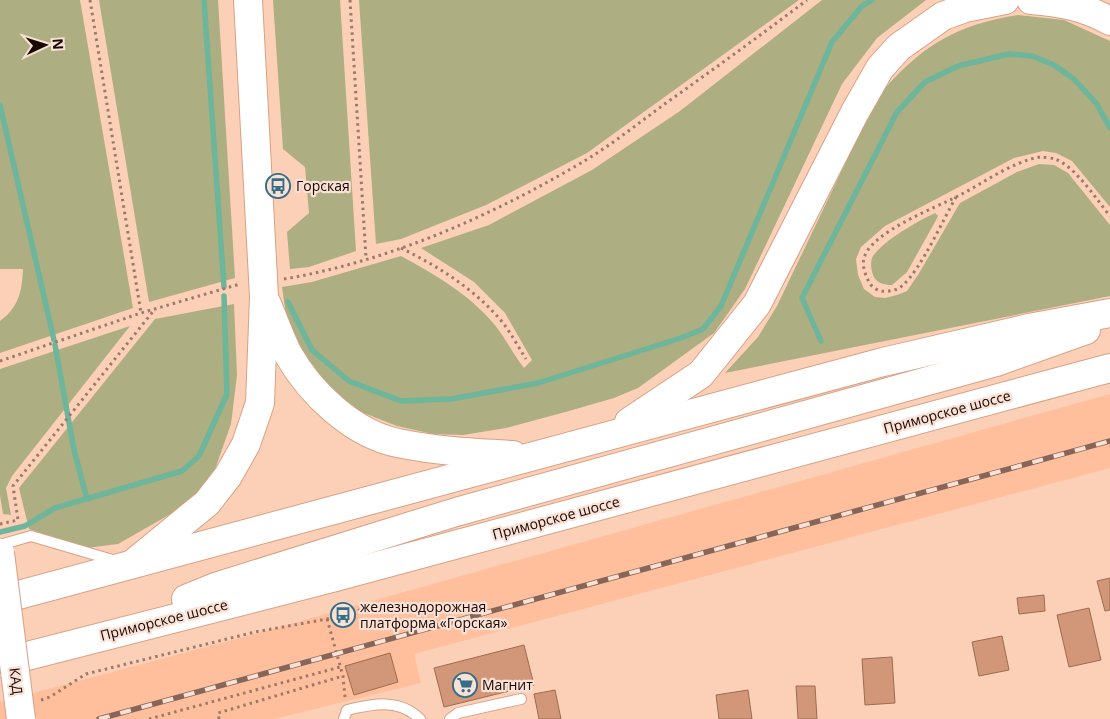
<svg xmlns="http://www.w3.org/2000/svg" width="1110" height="719" viewBox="0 0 1110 719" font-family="'Open Sans',sans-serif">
	<rect width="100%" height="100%" fill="#fccfb7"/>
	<path fill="#ffbf9d" d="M 1110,394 L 1110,468 L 414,654 L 421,683 L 274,719 L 0,719 L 0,702 L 251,635 Z"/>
	<g fill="#adae81">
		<path d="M 0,0 L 80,0 L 133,308 L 0,353 L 0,321 C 19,307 22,291 23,269 L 0,269 Z"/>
		<path d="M 99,0 L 218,0 L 235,278 L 149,302 Z"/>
		<path d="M 273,0 L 340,0 L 356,251 L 309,267 L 290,269 L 287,232 L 309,213 L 305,167 L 283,149 Z"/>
		<path d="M 359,0 L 799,0 L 587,153 L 486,205 L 401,239 L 376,244 Z"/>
		<path d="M 822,0 L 926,0 L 877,38 L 842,84 L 745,289 L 714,333 L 638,388 L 614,398 L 569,411 L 506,428 L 463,435 L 433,434 L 397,426 L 356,410 L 327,385 L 300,347 L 286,315 L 282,287 L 312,282 L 401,256 C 434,274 469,294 494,324 C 505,337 513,354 524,368 L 532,360 L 505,313 L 474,282 L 421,248 L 489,225 L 592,170 L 680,111 Z"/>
		<path d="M 1018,15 L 1064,20 L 1110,41 L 1110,207 L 1072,161 L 1056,153 L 1043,151 L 1014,158 L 885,226 L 861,247 L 856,259 L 858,275 L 864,289 L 875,297 L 885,298 L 897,295 L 907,291 L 918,275 L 960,203 L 1017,172 L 1039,164 L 1054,165 L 1068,173 L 1110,225 L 1110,296 L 725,373 L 758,337 L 777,306 L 876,99 C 917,49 953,25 1018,15 Z"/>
		<path d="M 935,213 L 938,216 L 935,222 L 907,272 L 892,285 C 884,285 876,283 873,275 C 871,269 870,261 873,256 C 884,240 918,221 935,213 Z"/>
		<path d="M 234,304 L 237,375 L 231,424 L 214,472 L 188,504 L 118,544 L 86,548 L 29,529 L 19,488 L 155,319 Z"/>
		<path d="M 130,326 L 12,476 L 6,488 L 11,515 L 3,514 L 0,495 L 0,369 Z"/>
	</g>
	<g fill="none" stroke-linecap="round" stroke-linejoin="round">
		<g stroke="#6db59b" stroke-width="5.5">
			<path d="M 204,0 L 224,287"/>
			<path d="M 0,105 L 54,340"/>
			<path d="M 288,302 L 312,350 L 349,381 L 401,401 L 451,399 L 538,383 L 681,338 L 703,329 L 721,306 L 832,42 L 862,6 L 872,0"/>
			<path d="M 821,341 L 802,298 L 897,112 L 925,82 L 958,66 L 1009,54 L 1032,56 L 1054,65 L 1074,79 L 1096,103 L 1110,128"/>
			<path d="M 55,345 L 74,450 L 87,499"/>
			<path d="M 0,532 L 25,526 L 55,508 L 182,471 L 199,456 L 227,394 L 224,296"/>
		</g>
	</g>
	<g fill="#d19778" stroke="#9e6b50">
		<path d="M 1110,578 L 1110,610 L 1105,611 L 1097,581 Z"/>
		<path d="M 1044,595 L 1045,611 L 1019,614 L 1017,598 Z"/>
		<path d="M 1089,608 L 1101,660 L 1069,667 L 1057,615 Z"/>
		<path d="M 1002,636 L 1009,670 L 979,676 L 972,642 Z"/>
		<path d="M 524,645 L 534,685 L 444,707 L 434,668 Z"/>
		<path d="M 390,653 L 398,682 L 354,695 L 345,666 Z"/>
		<path d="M 892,657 L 895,703 L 865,705 L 862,659 Z"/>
		<path d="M 796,686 L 815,686 L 817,719 L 798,719 Z"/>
		<path d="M 555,690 L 561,719 L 539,719 L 534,694 Z"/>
		<path d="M 748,690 L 752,719 L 719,719 L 716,695 Z"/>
	</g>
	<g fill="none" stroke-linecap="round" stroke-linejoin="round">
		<defs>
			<g id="lane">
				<path d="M 0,545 L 31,536 L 116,561"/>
				<path d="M 344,719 L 347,710 C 373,704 399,698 420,719"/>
				<path d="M 450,719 L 458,713 L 521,699"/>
			</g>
			<g id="highway">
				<path d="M 1031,0 C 1060,2 1085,7 1110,21"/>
				<path d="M 267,304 C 274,321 280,338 288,354 C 310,393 353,434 398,443 C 436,451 475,453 513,455"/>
				<path d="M 629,422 L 701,374 L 757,304 L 855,112 L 880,68 L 899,47 L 943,16 L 965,8 L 1005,0"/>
				<path d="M 136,561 L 207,503 L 228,476 L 246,444 L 260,403 L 264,297 L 248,0"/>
				<path d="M 186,599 L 218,586 L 456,512 L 996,362 L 1086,330"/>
				<path d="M 0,600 L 883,362 L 1029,328 L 1110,313"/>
				<path d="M 0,663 L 332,578 L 1110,368"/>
			</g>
		</defs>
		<use href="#lane" stroke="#d8a184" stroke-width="12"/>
		<use href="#highway" stroke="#d8a184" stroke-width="30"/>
		<g stroke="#9b7a69" stroke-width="3" stroke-dasharray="2.5 4" stroke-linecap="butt">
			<path d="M 90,0 L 141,313"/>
			<path d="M 350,0 L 366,258"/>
			<path d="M 956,197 C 943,220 921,269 903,285 C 898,290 889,292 882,291 C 876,290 870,286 868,280 C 865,274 862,265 864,258 C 871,232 935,208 958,196 C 984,183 1011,162 1040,157 C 1044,157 1051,158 1055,159 C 1075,166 1097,200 1110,216"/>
			<path d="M 401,248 C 437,266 470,286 498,317 C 509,329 517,345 526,359"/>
			<path d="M 284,279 C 390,261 494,215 586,160 C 614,143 640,122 666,103 C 714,69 761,35 807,0"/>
			<path d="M 0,361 L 141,313 L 240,284"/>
			<path d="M 0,524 L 18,520 L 13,486 L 155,309"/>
			<path d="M 327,619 L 343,676 L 345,697"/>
			<path d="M 41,700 L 50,697 L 86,674 L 255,632 L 327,619 L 364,609"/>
			<path d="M 149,719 L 340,667"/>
			<path d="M 219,719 L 218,713 L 343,676"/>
		</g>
		<use href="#lane" stroke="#fff" stroke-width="10"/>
		<use href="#highway" stroke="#fff" stroke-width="28"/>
		<defs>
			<path id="rail" d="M 99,719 L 1110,441"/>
		</defs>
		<use href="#rail" stroke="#856658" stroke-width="5.5"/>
		<use href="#rail" stroke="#f9e1d5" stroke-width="4" stroke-dasharray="11" stroke-linecap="butt"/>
		<defs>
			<path id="highway-bridge" d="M 0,553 L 21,719"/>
		</defs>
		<use href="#highway-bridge" stroke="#d8a184" stroke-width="30" stroke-linecap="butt"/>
		<use href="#highway-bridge" stroke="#fff" stroke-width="28"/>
	</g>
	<defs>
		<symbol id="bus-ring" viewBox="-11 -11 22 22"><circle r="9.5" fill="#f9e1d5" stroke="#336d86" stroke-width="1.5"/><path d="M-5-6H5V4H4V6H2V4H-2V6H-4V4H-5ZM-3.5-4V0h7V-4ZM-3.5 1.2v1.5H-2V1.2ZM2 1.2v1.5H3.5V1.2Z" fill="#336d86"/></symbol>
		<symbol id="supermarket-ring" viewBox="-11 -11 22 22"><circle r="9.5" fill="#f9e1d5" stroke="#336d86" stroke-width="1.5"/><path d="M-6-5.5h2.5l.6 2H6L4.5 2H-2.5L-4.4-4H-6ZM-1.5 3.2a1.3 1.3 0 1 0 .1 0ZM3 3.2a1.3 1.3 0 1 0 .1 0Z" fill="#336d86"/></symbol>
	</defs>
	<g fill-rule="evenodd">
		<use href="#bus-ring" x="264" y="172" width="28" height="28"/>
		<use href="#bus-ring" x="329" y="601" width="28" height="28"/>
		<use href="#supermarket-ring" x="451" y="671" width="28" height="28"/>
	</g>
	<g text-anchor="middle" stroke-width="4.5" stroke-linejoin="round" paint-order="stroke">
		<g font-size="14" fill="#190701" stroke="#f9e1d5" text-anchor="start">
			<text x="296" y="191">Горская</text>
			<text x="360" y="612">железнодорожная<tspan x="360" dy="16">платформа «Горская»</tspan></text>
			<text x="482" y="690">Магнит</text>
		</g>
		<g font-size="14" fill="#190701" stroke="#f9e1d5">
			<text transform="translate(947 412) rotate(-15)" y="5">Приморское шоссе</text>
			<text transform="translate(556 518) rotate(-15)" y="5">Приморское шоссе</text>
			<text transform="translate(164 620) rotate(-14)" y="5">Приморское шоссе</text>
			<text transform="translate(16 681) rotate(83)" y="5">КАД</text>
		</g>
	</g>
	<g transform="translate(45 45) rotate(86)" stroke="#f9e1d5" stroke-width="4" paint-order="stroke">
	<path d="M0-4L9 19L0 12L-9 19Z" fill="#190701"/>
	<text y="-8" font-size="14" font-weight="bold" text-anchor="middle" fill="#190701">N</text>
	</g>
</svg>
